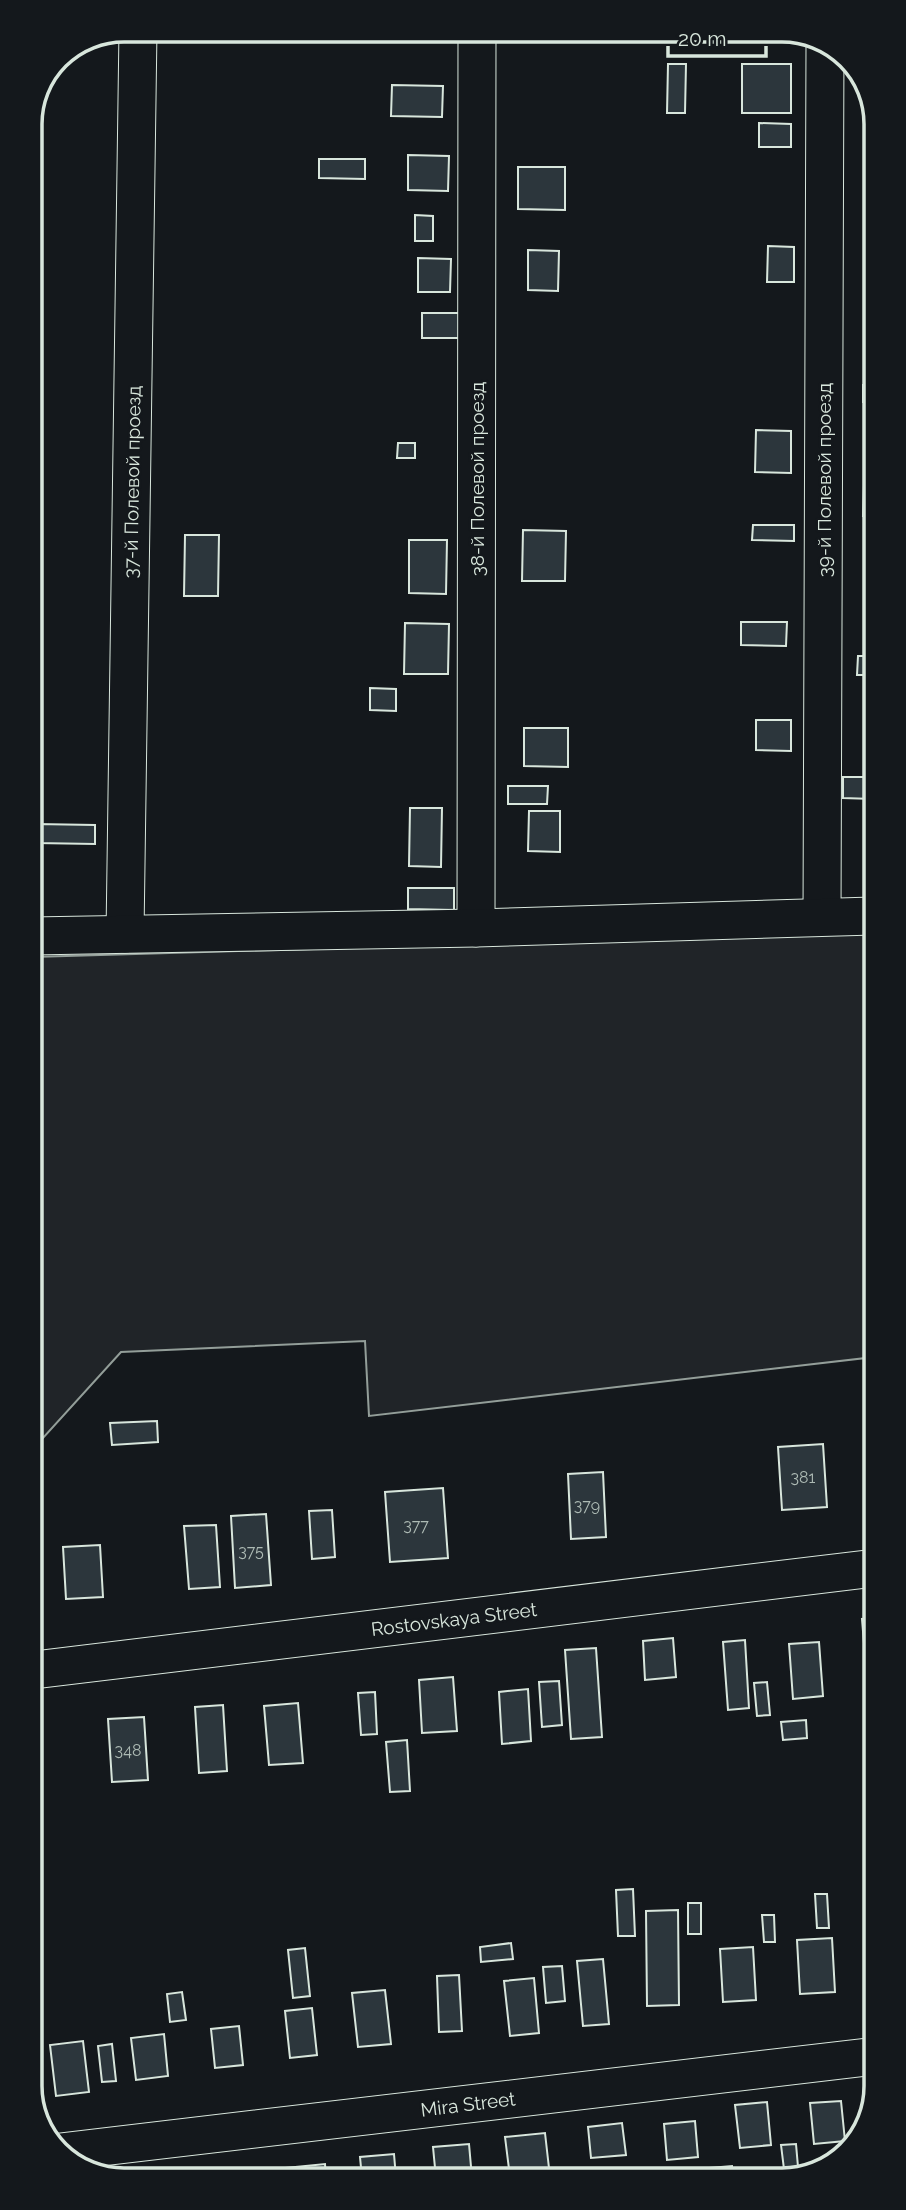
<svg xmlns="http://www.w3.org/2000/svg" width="906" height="2210" viewBox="0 0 906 2210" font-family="Raleway,sans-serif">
	<rect width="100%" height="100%" fill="#14181c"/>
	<path fill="#202428" stroke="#939e99" stroke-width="2" d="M 873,933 L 874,1357 L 369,1416 L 365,1341 L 121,1352 L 33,1449 L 32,957 Z"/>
	<g fill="#2c363c" stroke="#d8e6dc" stroke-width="2">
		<path d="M 668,64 L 686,64 L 685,113 L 667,113 Z"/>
		<rect x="742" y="64" width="49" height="49"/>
		<path d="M 392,85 L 443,86 L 442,117 L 391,116 Z"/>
		<path d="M 759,123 L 791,124 L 791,147 L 759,147 Z"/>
		<path d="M 408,155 L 449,156 L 448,191 L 408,190 Z"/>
		<path d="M 319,159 L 365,159 L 365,179 L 319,178 Z"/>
		<path d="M 518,167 L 565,167 L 565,210 L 518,209 Z"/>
		<path d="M 415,215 L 433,216 L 433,241 L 415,241 Z"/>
		<path d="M 768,246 L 794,247 L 794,282 L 767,282 Z"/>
		<path d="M 528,250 L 559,251 L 558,291 L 528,290 Z"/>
		<path d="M 418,258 L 451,259 L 450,292 L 418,292 Z"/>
		<rect x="422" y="313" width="40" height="25"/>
		<path d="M 863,385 L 872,386 L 872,402 L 863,402 Z"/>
		<path d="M 756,430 L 791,431 L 791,473 L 755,472 Z"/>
		<path d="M 398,443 L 415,443 L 415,458 L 397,458 Z"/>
		<path d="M 864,485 L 872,485 L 872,517 L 863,516 Z"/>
		<path d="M 753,525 L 794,525 L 794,541 L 752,540 Z"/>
		<path d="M 523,530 L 566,531 L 565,581 L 522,581 Z"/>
		<path d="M 185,535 L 219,535 L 218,596 L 184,596 Z"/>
		<path d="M 409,540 L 447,540 L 446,594 L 409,593 Z"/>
		<path d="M 741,622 L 787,622 L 786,646 L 741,645 Z"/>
		<path d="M 405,623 L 449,624 L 448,674 L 404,674 Z"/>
		<path d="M 858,656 L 873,656 L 873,675 L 857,675 Z"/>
		<path d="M 370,688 L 396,689 L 396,711 L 370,710 Z"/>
		<path d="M 756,720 L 791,720 L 791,751 L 756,750 Z"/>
		<path d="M 524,728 L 568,728 L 568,767 L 524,766 Z"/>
		<path d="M 843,777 L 873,777 L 873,799 L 843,798 Z"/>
		<path d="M 508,786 L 548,786 L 547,804 L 508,804 Z"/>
		<path d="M 410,808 L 442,808 L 441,867 L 409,866 Z"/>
		<path d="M 529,811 L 560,811 L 560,852 L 528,851 Z"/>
		<path d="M 36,824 L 95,825 L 95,844 L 36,843 Z"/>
		<path d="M 408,888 L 454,888 L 454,910 L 408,909 Z"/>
		<path d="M 157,1421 L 158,1442 L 112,1445 L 110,1423 Z"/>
		<path d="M 823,1444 L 827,1507 L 782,1510 L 778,1447 Z"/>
		<path d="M 603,1472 L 606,1537 L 571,1539 L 568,1474 Z"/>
		<path d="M 443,1488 L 448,1558 L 390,1562 L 385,1492 Z"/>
		<path d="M 332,1510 L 335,1557 L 312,1559 L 309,1511 Z"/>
		<path d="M 266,1514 L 271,1585 L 235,1588 L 231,1516 Z"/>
		<path d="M 216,1525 L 220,1587 L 189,1589 L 184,1526 Z"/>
		<path d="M 100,1545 L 103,1597 L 66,1599 L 63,1547 Z"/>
		<path d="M 875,1618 L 875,1668 L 866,1668 L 862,1619 Z"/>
		<path d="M 673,1638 L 676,1677 L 645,1680 L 643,1641 Z"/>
		<path d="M 745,1640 L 749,1708 L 728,1710 L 723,1642 Z"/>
		<path d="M 819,1642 L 823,1696 L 793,1699 L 789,1644 Z"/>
		<path d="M 596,1648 L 602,1737 L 571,1739 L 565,1650 Z"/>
		<path d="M 453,1677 L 457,1731 L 422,1733 L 419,1680 Z"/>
		<path d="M 559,1681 L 562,1725 L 542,1727 L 539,1682 Z"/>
		<path d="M 767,1682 L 770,1715 L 757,1716 L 754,1683 Z"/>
		<path d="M 528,1689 L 531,1741 L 502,1744 L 499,1692 Z"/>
		<path d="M 375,1692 L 377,1734 L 361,1735 L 358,1693 Z"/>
		<path d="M 298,1703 L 303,1763 L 269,1765 L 264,1706 Z"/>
		<path d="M 223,1705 L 227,1771 L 199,1773 L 195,1707 Z"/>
		<path d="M 144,1717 L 148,1780 L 112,1782 L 108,1719 Z"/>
		<path d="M 806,1720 L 807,1738 L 783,1740 L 781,1722 Z"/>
		<path d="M 34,1727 L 36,1727 L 41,1793 L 34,1793 Z"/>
		<path d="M 407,1740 L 410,1791 L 390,1792 L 386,1742 Z"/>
		<path d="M 633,1889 L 635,1936 L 618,1936 L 616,1890 Z"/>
		<path d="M 815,1894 L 827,1894 L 829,1928 L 817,1928 Z"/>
		<rect x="688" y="1903" width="13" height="31"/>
		<path d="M 678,1910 L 679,2005 L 647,2006 L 646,1911 Z"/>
		<path d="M 762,1915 L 774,1915 L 775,1942 L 764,1942 Z"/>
		<path d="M 832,1938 L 835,1992 L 800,1994 L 797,1940 Z"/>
		<path d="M 511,1943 L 513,1959 L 481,1962 L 480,1947 Z"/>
		<path d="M 753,1947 L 756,2000 L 723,2002 L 720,1949 Z"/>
		<path d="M 305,1948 L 310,1996 L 293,1998 L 288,1950 Z"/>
		<path d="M 603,1959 L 609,2024 L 583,2026 L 577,1961 Z"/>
		<path d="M 562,1966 L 565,2001 L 546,2003 L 543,1967 Z"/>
		<path d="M 459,1975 L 462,2031 L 439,2032 L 437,1976 Z"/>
		<path d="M 534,1978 L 539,2033 L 510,2036 L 504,1981 Z"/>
		<path d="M 385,1990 L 391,2044 L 358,2047 L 352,1993 Z"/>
		<path d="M 182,1992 L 186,2020 L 170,2022 L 167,1994 Z"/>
		<path d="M 312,2008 L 317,2055 L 290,2058 L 285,2011 Z"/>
		<path d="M 239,2026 L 243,2065 L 215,2068 L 211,2029 Z"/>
		<path d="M 164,2034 L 168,2076 L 136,2080 L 131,2038 Z"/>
		<path d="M 83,2041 L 89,2092 L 56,2096 L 50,2045 Z"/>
		<path d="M 112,2044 L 116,2081 L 102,2082 L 98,2046 Z"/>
		<path d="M 841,2101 L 845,2141 L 814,2144 L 810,2103 Z"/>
		<path d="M 767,2102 L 771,2145 L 740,2148 L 735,2105 Z"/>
		<path d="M 695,2121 L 698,2157 L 667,2160 L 664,2124 Z"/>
		<path d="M 622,2123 L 626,2155 L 591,2158 L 588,2127 Z"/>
		<path d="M 545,2133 L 550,2177 L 510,2177 L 505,2137 Z"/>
		<path d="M 469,2144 L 472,2178 L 436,2178 L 433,2147 Z"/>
		<path d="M 796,2144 L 798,2167 L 784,2169 L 781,2145 Z"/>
		<path d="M 394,2154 L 396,2178 L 362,2178 L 360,2157 Z"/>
		<path d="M 325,2164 L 326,2179 L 287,2179 L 286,2168 Z"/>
		<path d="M 732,2166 L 733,2176 L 711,2176 L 710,2168 Z"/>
		<path d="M 253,2173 L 253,2179 L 216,2179 L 216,2177 Z"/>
	</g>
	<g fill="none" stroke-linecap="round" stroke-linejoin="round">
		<defs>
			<g id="minor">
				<path d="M 822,916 L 825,44"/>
				<path d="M 476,928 L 477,30"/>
				<path d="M 125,934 L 138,30"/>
				<path d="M 32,936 L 476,928 L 873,916"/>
				<path d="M 34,1670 L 875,1568"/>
				<path d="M 60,2152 L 876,2056"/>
			</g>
		</defs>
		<use href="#minor" stroke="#d8e6dc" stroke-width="39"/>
		<use href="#minor" stroke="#14181c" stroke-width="37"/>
	</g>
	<g text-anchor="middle" stroke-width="5" stroke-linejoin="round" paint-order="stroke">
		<g font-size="16" fill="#adbab4">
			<text x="803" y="1483">381</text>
			<text x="587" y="1511">379</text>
			<text x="416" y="1531">377</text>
			<text x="251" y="1557">375</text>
			<text x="128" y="1756">348</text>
		</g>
		<g font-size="19" fill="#d8e6dc" stroke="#14181c">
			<text transform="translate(477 479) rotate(-90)" y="7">38-й Полевой проезд</text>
			<text transform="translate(824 480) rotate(-90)" y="7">39-й Полевой проезд</text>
			<text transform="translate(132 482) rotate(-89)" y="7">37-й Полевой проезд</text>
			<text transform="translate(454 1619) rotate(-7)" y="7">Rostovskaya Street</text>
			<text transform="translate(468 2104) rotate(-7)" y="7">Mira Street</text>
		</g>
	</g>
	<path d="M0 0H906V2210H0ZM124 42H782A82 82 0 0 1 864 124V2086A82 82 0 0 1 782 2168H124A82 82 0 0 1 42 2086V124A82 82 0 0 1 124 42Z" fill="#14181c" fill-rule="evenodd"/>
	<path fill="none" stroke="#d8e6dc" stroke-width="3.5" d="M124 42H782A82 82 0 0 1 864 124V2086A82 82 0 0 1 782 2168H124A82 82 0 0 1 42 2086V124A82 82 0 0 1 124 42Z"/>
	<path d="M668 46v10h98v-10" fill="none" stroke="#d8e6dc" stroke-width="3.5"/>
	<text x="678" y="46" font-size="21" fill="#d8e6dc" stroke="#14181c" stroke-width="5" paint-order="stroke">20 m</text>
</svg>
